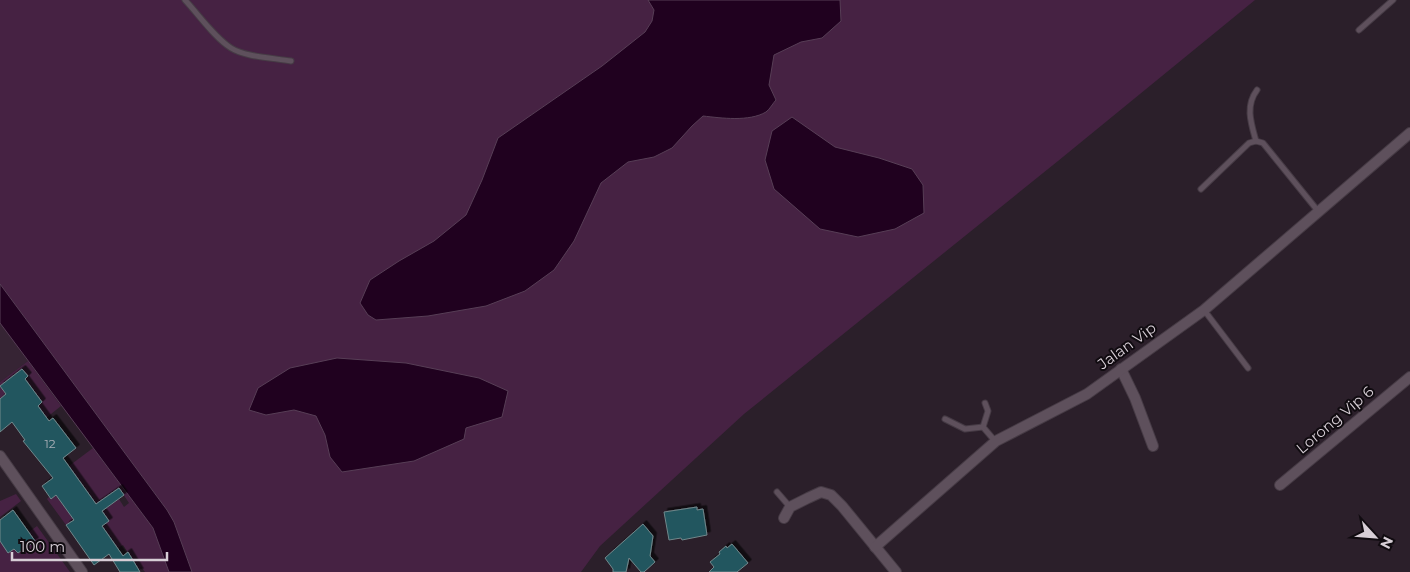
<svg xmlns="http://www.w3.org/2000/svg" width="1410" height="572" viewBox="0 0 1410 572" font-family="Montserrat,sans-serif">
	<defs>
		<filter id="shadow"><feDropShadow dx="3.5" dy="-3.5" stdDeviation="0" flood-color="#0009"/></filter>
	</defs>
	<rect width="100%" height="100%" fill="#2b1f2a"/>
	<path fill="#362434" d="M 0,323 L 28,361 L 0,382 Z"/>
	<g fill="#462243">
		<path d="M 0,0 L 1255,0 L 1058,161 L 744,414 L 600,546 L 581,572 L 192,572 L 174,522 L 167,510 L 0,284 Z"/>
		<path d="M 28,361 L 61,406 L 41,422 L 38,406 L 42,402 L 25,379 L 22,369 L 0,386 L 6,394 L 0,399 L 0,382 Z"/>
		<path d="M 93,448 L 153,528 L 169,572 L 145,572 L 141,567 L 139,569 L 123,545 L 118,548 L 102,526 L 109,521 L 102,511 L 119,499 L 124,507 L 129,503 L 119,488 L 66,525 L 47,499 L 49,497 L 51,499 L 61,492 L 72,516 L 93,500 L 69,466 Z"/>
		<path d="M 16,494 L 21,501 L 0,517 L 0,501 Z"/>
		<path d="M 37,526 L 70,572 L 0,572 L 0,541 L 14,549 L 18,553 L 35,541 L 29,532 Z"/>
	</g>
	<g fill="#20011f" stroke="#573e56">
		<path d="M 648,0 L 840,0 L 841,21 L 822,38 L 801,42 L 774,55 L 769,85 L 776,100 C 773,103 770,109 766,112 C 749,122 721,118 703,116 L 692,126 L 672,148 L 654,157 L 628,162 L 601,183 L 574,241 L 554,270 L 525,291 L 486,306 L 428,316 L 376,320 L 368,315 L 360,303 L 370,280 L 399,261 L 434,241 L 466,215 L 482,180 L 498,138 L 602,66 L 645,32 L 652,21 L 654,10 Z"/>
		<path d="M 792,117 L 835,147 L 879,158 L 912,169 L 923,185 L 924,213 L 895,229 L 858,237 L 820,229 L 774,189 L 765,160 L 772,131 Z"/>
		<path d="M 0,284 L 167,510 L 174,522 L 192,572 L 169,572 L 153,528 L 0,323 Z"/>
		<path d="M 337,358 L 406,363 L 479,378 L 508,391 L 502,417 L 466,428 L 464,439 L 414,461 L 342,472 L 330,457 L 325,435 L 316,416 L 294,410 L 266,415 L 249,410 L 258,388 L 290,368 Z"/>
	</g>
	<g fill="#22565e" stroke="#70878b" filter="url(#shadow)">
		<path d="M 22,369 L 28,376 L 25,379 L 42,402 L 38,406 L 49,421 L 53,418 L 76,448 L 63,458 L 96,504 L 119,488 L 124,495 L 102,511 L 109,521 L 102,526 L 123,556 L 128,552 L 140,572 L 120,572 L 109,554 L 94,565 L 66,525 L 74,520 L 56,495 L 51,499 L 42,486 L 53,478 L 23,441 L 25,440 L 12,422 L 0,432 L 0,399 L 6,394 L 0,386 Z"/>
		<path d="M 697,507 L 697,510 L 703,509 L 707,535 L 682,540 L 681,538 L 669,540 L 664,512 Z"/>
		<path d="M 13,510 L 35,541 L 18,553 L 14,549 L 8,553 L 0,541 L 0,520 Z"/>
		<path d="M 643,524 L 653,536 L 650,556 L 655,562 L 644,572 L 641,572 L 629,558 L 626,572 L 613,572 L 613,569 L 605,558 Z"/>
		<path d="M 732,544 L 748,563 L 737,572 L 709,572 L 714,567 L 710,562 L 720,554 L 719,552 L 726,546 L 727,548 Z"/>
	</g>
	<g fill="none" stroke-linecap="round" stroke-linejoin="round">
		<defs>
			<g id="lane">
				<path d="M 185,0 C 199,15 214,37 231,48 C 245,57 274,58 291,61"/>
				<path d="M 1359,30 L 1393,0"/>
				<path d="M 1256,141 C 1251,123 1245,106 1257,90"/>
				<path d="M 1201,189 L 1249,143 L 1256,141 L 1263,143 L 1318,211"/>
				<path d="M 1204,310 L 1248,368"/>
				<path d="M 985,403 L 988,411 L 983,427 L 995,441"/>
				<path d="M 945,419 L 965,429 L 983,427"/>
				<path d="M 777,492 L 790,507"/>
			</g>
			<g id="street">
				<path d="M 1121,369 L 1135,398 L 1153,446"/>
				<path d="M 0,456 L 82,572"/>
				<path d="M 1280,485 L 1410,377"/>
				<path d="M 784,518 L 790,507 L 808,498 L 821,492 L 831,495 L 842,506 L 896,572"/>
				<path d="M 875,547 L 996,441 L 1087,394 L 1204,310 L 1410,133"/>
			</g>
		</defs>
		<use href="#lane" stroke="#463b45" stroke-width="7"/>
		<use href="#street" stroke="#463b45" stroke-width="12"/>
		<use href="#lane" stroke="#5e505c" stroke-width="5"/>
		<use href="#street" stroke="#5e505c" stroke-width="10"/>
	</g>
	<g text-anchor="middle" stroke-width="4" stroke-linejoin="round" paint-order="stroke">
		<g font-size="12" fill="#aab0b8">
			<text x="50" y="448">12</text>
		</g>
		<g font-size="15" fill="#d7ced6" stroke="#100b10">
			<text transform="translate(1127 346) rotate(-36)" y="5">Jalan Vip</text>
			<text transform="translate(1335 420) rotate(-40)" y="5">Lorong Vip 6</text>
		</g>
	</g>
	<g transform="translate(1375 537) rotate(116)" stroke="#100b10" stroke-width="4" paint-order="stroke">
	<path d="M0-4L9 19L0 12L-9 19Z" fill="#d7ced6"/>
	<text y="-8" font-size="14" font-weight="bold" text-anchor="middle" fill="#d7ced6">N</text>
	</g>
	<path d="M12 552v8h155v-8" fill="none" stroke="#d7ced6" stroke-width="2.5"/>
	<text x="20" y="552" font-size="15" fill="#d7ced6" stroke="#100b10" stroke-width="4" paint-order="stroke">100 m</text>
</svg>
